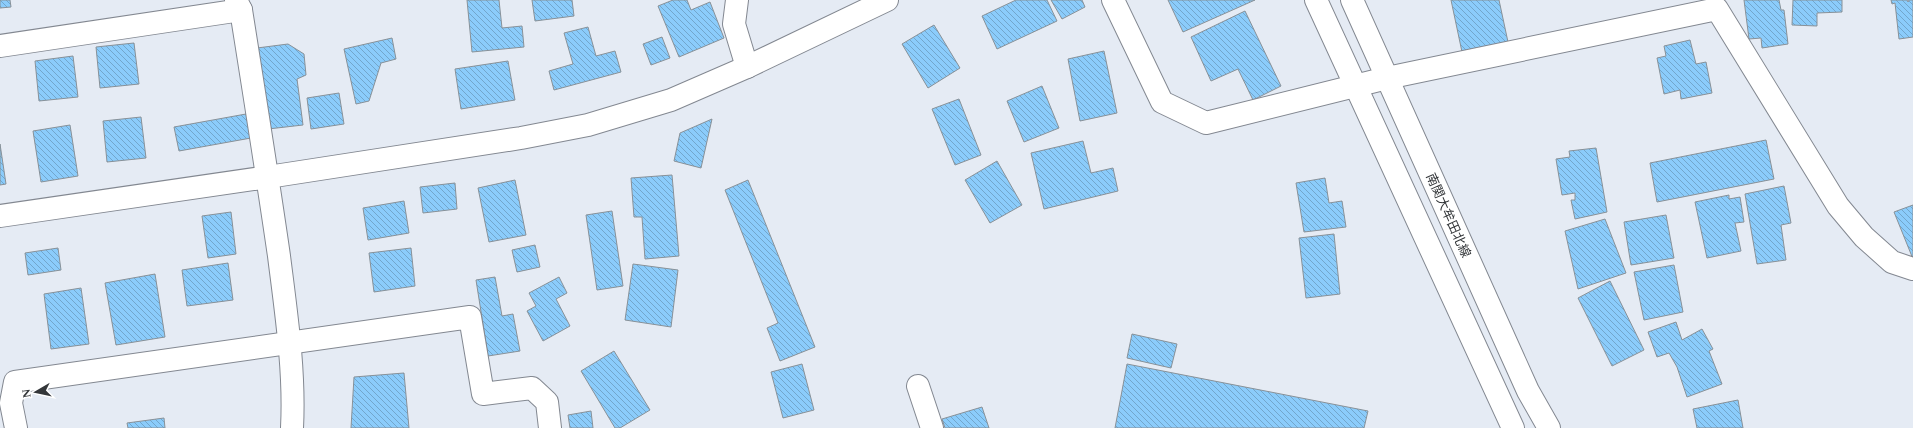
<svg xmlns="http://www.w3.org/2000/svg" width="1913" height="428" viewBox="0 0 1913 428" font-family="Spectral,'Noto Sans JP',serif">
	<defs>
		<pattern id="building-back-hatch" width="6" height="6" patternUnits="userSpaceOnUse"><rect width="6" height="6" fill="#8bccfb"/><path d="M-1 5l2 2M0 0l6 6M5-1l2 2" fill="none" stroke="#72a6cc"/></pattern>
	</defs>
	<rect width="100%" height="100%" fill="#e5ebf4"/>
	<g fill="url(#building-back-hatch)" stroke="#889198">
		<path d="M 0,0 L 10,0 L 11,7 L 0,8 Z"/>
		<path d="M 467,0 L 499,0 L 502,28 L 522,26 L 524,47 L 472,52 Z"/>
		<path d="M 532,0 L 572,0 L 574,16 L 535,21 Z"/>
		<path d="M 673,0 L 687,0 L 691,10 L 710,2 L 724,38 L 679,57 L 658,6 Z"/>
		<path d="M 1016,0 L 1047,0 L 1057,21 L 997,49 L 982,16 Z"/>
		<path d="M 1051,0 L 1082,0 L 1085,7 L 1062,19 Z"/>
		<path d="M 1168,0 L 1255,0 L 1183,32 Z"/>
		<path d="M 1451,0 L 1499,0 L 1508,42 L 1462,52 Z"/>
		<path d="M 1744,0 L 1779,0 L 1781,10 L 1784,10 L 1788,44 L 1762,48 L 1761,38 L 1749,39 Z"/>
		<path d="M 1793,0 L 1842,0 L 1842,12 L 1817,13 L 1817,26 L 1792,25 Z"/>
		<path d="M 1891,0 L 1907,0 L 1908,2 L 1909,0 L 1913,0 L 1913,37 L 1899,39 L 1895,3 L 1892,4 Z"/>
		<path d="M 1245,11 L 1281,86 L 1253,100 L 1238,69 L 1211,81 L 1191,37 Z"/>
		<path d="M 934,25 L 960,68 L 928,88 L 902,44 Z"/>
		<path d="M 588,27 L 596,56 L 615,51 L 621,72 L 554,90 L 549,71 L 573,64 L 564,33 Z"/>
		<path d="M 662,37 L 670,58 L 651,65 L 643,44 Z"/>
		<path d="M 392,38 L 396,59 L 381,63 L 369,101 L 356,104 L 344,49 Z"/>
		<path d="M 1690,40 L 1696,64 L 1706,62 L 1712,93 L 1681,99 L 1680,90 L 1664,94 L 1657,58 L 1666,56 L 1664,46 Z"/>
		<path d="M 134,43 L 139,84 L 100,88 L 96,47 Z"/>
		<path d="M 288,44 L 304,54 L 306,75 L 297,79 L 303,125 L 268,129 L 257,48 Z"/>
		<path d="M 1104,51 L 1117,113 L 1080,121 L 1068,59 Z"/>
		<path d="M 73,56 L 78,97 L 39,101 L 35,61 Z"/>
		<path d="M 508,61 L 515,100 L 461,109 L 455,69 Z"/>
		<path d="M 1042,86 L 1059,128 L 1024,142 L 1007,101 Z"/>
		<path d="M 339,93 L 344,124 L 311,129 L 307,98 Z"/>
		<path d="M 959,99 L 981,155 L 955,165 L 932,109 Z"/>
		<path d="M 246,114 L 251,138 L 179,151 L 174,127 Z"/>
		<path d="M 141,117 L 146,158 L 107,162 L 103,121 Z"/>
		<path d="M 712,119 L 701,168 L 674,161 L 680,133 Z"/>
		<path d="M 70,125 L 78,176 L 41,182 L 33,131 Z"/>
		<path d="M 1766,140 L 1774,179 L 1657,202 L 1650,163 Z"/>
		<path d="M 1083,141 L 1091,173 L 1113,168 L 1118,191 L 1044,209 L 1031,153 Z"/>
		<path d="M 0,144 L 6,184 L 0,185 Z"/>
		<path d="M 1596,148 L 1607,212 L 1575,219 L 1571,200 L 1575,200 L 1575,193 L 1562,195 L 1556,159 L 1570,157 L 1569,151 Z"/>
		<path d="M 997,161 L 1022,205 L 990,223 L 965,180 Z"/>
		<path d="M 672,175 L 679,256 L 645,259 L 642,217 L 634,217 L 631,178 Z"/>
		<path d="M 1325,178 L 1329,203 L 1342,201 L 1346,227 L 1304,232 L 1296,183 Z"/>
		<path d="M 515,180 L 526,235 L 489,242 L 478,188 Z"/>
		<path d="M 748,180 L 815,347 L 780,361 L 767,328 L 778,323 L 725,190 Z"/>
		<path d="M 455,183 L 457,209 L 423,213 L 420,187 Z"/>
		<path d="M 1784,186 L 1791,223 L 1781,225 L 1786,260 L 1757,264 L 1745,194 Z"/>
		<path d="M 1729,195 L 1729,199 L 1740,197 L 1744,222 L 1735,223 L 1741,251 L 1707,258 L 1695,202 Z"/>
		<path d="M 404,201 L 409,233 L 368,240 L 363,208 Z"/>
		<path d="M 1913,205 L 1913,259 L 1894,212 Z"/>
		<path d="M 612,211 L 623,286 L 597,290 L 586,215 Z"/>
		<path d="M 231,212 L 236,254 L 208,258 L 202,216 Z"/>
		<path d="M 1666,215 L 1674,258 L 1631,265 L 1624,222 Z"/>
		<path d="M 1605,219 L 1626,273 L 1578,289 L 1565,231 Z"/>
		<path d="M 1334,234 L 1340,294 L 1306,298 L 1299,238 Z"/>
		<path d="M 535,245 L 540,267 L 517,272 L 512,250 Z"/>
		<path d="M 58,248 L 61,270 L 28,275 L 25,253 Z"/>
		<path d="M 411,248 L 415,286 L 374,292 L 369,253 Z"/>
		<path d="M 228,263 L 233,300 L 187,306 L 182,270 Z"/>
		<path d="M 633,264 L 678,270 L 671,327 L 625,320 Z"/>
		<path d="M 1674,265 L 1683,312 L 1644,320 L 1634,272 Z"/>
		<path d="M 155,274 L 165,337 L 116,345 L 105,283 Z"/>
		<path d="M 495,277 L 502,316 L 513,314 L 520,351 L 488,356 L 476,280 Z"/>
		<path d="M 559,277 L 567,293 L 556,299 L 570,326 L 543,341 L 527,311 L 536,306 L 529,293 Z"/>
		<path d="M 1610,281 L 1644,350 L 1612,366 L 1578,298 Z"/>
		<path d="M 81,288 L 89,344 L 51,349 L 44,294 Z"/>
		<path d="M 1676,322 L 1682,340 L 1702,329 L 1713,349 L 1709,351 L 1722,384 L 1687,397 L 1677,367 L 1669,353 L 1657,357 L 1648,332 Z"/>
		<path d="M 1132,334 L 1177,344 L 1171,368 L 1127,358 Z"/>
		<path d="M 614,351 L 650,410 L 620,428 L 615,428 L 581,371 Z"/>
		<path d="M 802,364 L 814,410 L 783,418 L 771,372 Z"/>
		<path d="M 1127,364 L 1368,411 L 1364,428 L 1115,428 Z"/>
		<path d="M 404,373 L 409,428 L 351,428 L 354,377 Z"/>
		<path d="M 1738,400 L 1743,428 L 1697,428 L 1693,409 Z"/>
		<path d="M 982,407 L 989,428 L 945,428 L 942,419 Z"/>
		<path d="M 591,411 L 593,428 L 570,428 L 568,415 Z"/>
		<path d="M 164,418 L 165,428 L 128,428 L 127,423 Z"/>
	</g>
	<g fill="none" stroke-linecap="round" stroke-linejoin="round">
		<defs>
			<g id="minor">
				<path d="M 236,0 L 241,10 C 254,92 267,173 279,256 C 286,312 295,371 292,428"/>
				<path d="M 737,0 L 734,24 L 747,67"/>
				<path d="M 1113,0 L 1162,102 L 1206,123 L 1387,78 L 1717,9 L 1838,206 L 1864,237 L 1892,262 L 1913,269"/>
				<path d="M 0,46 L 241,10"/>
				<path d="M 0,216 L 268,177 L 521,138 L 588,125 L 671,100 L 747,67 L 887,0"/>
				<path d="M 918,386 L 932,428"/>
				<path d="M 16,428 L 11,403 L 15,382 L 470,317 L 483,394 L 532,388 L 547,402 L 550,428"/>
			</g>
			<g id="major">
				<path d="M 1316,0 L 1513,428"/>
				<path d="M 1352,0 L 1528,391 L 1549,428"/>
			</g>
		</defs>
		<use href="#minor" stroke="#838891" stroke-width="24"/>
		<use href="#major" stroke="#838891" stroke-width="24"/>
		<use href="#minor" stroke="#fff" stroke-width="22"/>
		<use href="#major" stroke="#fff" stroke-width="22"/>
	</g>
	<g text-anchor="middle" stroke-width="4" stroke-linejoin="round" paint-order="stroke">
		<g font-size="13" fill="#333639" stroke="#fff">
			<text transform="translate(1449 215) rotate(66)" y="5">南関大牟田北線</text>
		</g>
	</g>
	<g transform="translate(36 392) rotate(261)" stroke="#ffffff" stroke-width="3" paint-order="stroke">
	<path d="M0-3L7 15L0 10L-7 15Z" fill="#333639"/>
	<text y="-6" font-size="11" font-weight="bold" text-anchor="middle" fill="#333639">N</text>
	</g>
</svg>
